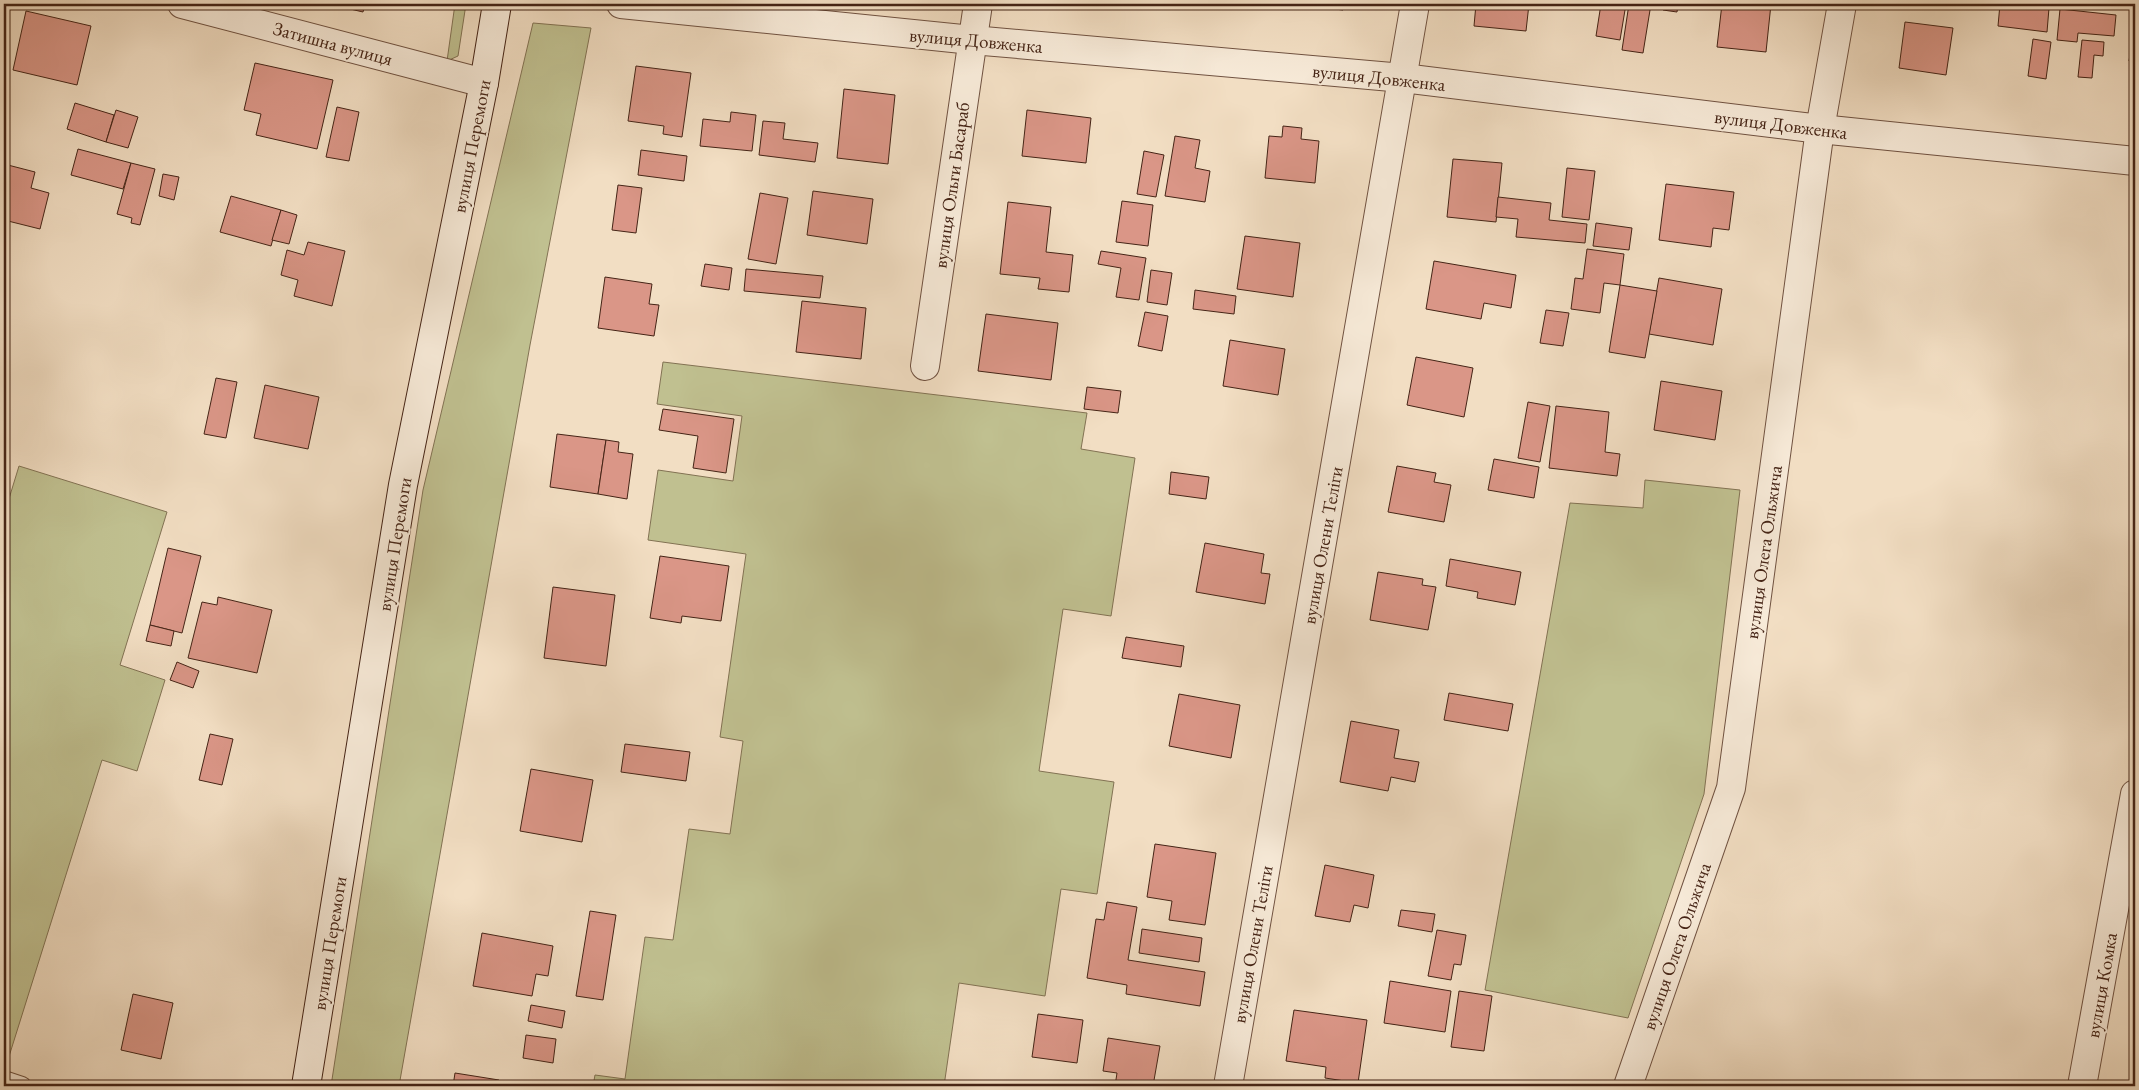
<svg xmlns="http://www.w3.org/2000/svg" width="2139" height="1090" viewBox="0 0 2139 1090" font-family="'EB Garamond',serif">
	<rect width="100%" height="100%" fill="#f2dec3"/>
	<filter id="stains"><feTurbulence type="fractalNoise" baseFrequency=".004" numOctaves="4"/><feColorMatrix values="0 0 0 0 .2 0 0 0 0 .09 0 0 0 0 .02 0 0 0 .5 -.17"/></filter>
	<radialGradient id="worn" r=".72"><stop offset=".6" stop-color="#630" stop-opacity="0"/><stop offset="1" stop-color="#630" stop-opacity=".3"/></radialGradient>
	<g fill="#c0c090" stroke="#827253">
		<path d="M 455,4 L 466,4 L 458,56 L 447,61 Z"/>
		<path d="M 533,23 L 591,28 L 530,345 L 399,1086 L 331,1086 L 423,490 Z"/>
		<path d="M 663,362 L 1087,413 L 1081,449 L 1135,458 L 1111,616 L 1063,609 L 1039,771 L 1114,782 L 1097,894 L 1061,889 L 1045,996 L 959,983 L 944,1086 L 593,1086 L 595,1075 L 625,1079 L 645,937 L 673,940 L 689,829 L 730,834 L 743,741 L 720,737 L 746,554 L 648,540 L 658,470 L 733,481 L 742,416 L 657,404 Z"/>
		<path d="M 19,466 L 167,512 L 120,665 L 165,680 L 137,771 L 102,760 L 6,1066 L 4,1065 L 4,515 Z"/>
		<path d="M 1645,480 L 1740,490 L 1704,794 L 1628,1018 L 1485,990 L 1570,503 L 1643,508 Z"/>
	</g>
	<g fill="#da9687" stroke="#452416">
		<path d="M 329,4 L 365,4 L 363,12 Z"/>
		<path d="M 1293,4 L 1344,4 L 1343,10 Z"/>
		<path d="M 1476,4 L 1529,4 L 1526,31 L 1474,26 Z"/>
		<path d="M 1601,4 L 1626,4 L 1620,40 L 1596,36 Z"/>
		<path d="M 1629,4 L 1651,4 L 1643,53 L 1622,50 Z"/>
		<path d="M 1663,4 L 1678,4 L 1677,12 L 1663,10 Z"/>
		<path d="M 1722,4 L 1771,4 L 1766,52 L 1717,47 Z"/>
		<path d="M 2000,4 L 2049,8 L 2047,32 L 1998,26 Z"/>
		<path d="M 2060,9 L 2116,15 L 2114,36 L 2078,33 L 2077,42 L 2057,40 Z"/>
		<path d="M 26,11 L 91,26 L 77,85 L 13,70 Z"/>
		<path d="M 1905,22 L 1953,28 L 1946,75 L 1899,68 Z"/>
		<path d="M 2033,39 L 2051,42 L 2046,79 L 2028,76 Z"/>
		<path d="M 2082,40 L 2104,42 L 2103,56 L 2094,55 L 2092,78 L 2078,77 Z"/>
		<path d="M 2132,42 L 2135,43 L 2135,62 L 2129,61 Z"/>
		<path d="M 255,63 L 333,80 L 317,149 L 256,135 L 261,114 L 244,110 Z"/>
		<path d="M 636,66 L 691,73 L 682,137 L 663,134 L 664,126 L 628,121 Z"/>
		<path d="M 844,89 L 895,95 L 888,164 L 837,158 Z"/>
		<path d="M 75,103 L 114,115 L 106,142 L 67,129 Z"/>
		<path d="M 337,107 L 359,112 L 349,161 L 326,157 Z"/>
		<path d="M 116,110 L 138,117 L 128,148 L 106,142 Z"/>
		<path d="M 1027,110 L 1091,118 L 1086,163 L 1022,156 Z"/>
		<path d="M 731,112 L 756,115 L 752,151 L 700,146 L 703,119 L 730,122 Z"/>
		<path d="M 763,121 L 785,123 L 783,139 L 818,143 L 815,162 L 759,155 Z"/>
		<path d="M 1283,126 L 1302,128 L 1301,139 L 1319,141 L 1315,183 L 1265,178 L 1269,136 L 1282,137 Z"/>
		<path d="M 1175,136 L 1200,140 L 1195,168 L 1210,171 L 1205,202 L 1165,196 Z"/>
		<path d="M 78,149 L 131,163 L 123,189 L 71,175 Z"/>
		<path d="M 641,150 L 687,156 L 684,181 L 638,175 Z"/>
		<path d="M 1144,151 L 1164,155 L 1156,197 L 1137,194 Z"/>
		<path d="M 1453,159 L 1502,163 L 1496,222 L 1447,217 Z"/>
		<path d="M 131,163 L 155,169 L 140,225 L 131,223 L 132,218 L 117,214 Z"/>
		<path d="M 4,164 L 35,172 L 31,188 L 49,193 L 40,229 L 4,220 Z"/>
		<path d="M 1567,168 L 1595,171 L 1589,220 L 1562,217 Z"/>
		<path d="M 163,174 L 179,177 L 174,200 L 159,196 Z"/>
		<path d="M 1666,184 L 1734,192 L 1729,230 L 1713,228 L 1711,247 L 1659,240 Z"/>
		<path d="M 618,185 L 642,188 L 636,233 L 612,230 Z"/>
		<path d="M 813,191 L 873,199 L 867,244 L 807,235 Z"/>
		<path d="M 760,193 L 788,198 L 776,264 L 748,259 Z"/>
		<path d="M 231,196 L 281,210 L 271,246 L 220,232 Z"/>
		<path d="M 1498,197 L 1551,203 L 1549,220 L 1587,224 L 1585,243 L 1516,237 L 1518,219 L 1496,217 Z"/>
		<path d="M 1122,201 L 1153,205 L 1148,246 L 1116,242 Z"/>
		<path d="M 1008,202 L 1051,207 L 1046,252 L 1073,255 L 1069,292 L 1038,289 L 1040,278 L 1000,274 Z"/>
		<path d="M 281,210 L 297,215 L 289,244 L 272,240 Z"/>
		<path d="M 1596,223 L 1632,228 L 1629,250 L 1593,246 Z"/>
		<path d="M 1245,236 L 1300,243 L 1293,297 L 1237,289 Z"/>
		<path d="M 308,242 L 345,251 L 332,306 L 294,296 L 298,280 L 281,275 L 287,250 L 304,255 Z"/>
		<path d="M 1587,249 L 1624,254 L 1620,285 L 1604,283 L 1600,313 L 1571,309 L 1575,278 L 1583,279 Z"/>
		<path d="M 1101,251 L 1146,258 L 1139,300 L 1116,297 L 1121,268 L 1098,264 Z"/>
		<path d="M 1434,261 L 1516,275 L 1511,308 L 1484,303 L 1481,319 L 1426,309 Z"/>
		<path d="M 705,264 L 732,268 L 729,290 L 701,286 Z"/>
		<path d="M 746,269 L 823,276 L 820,298 L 744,291 Z"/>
		<path d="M 1151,270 L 1172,273 L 1167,305 L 1147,302 Z"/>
		<path d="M 605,277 L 652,284 L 649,304 L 659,305 L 654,336 L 598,328 Z"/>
		<path d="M 1659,278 L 1722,289 L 1713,345 L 1649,334 Z"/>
		<path d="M 1620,285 L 1657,291 L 1645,358 L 1609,352 Z"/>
		<path d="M 1195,290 L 1236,296 L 1234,314 L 1193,309 Z"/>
		<path d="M 802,301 L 866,308 L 861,359 L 796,352 Z"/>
		<path d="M 1546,310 L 1569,313 L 1563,346 L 1540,343 Z"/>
		<path d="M 1145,312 L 1168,316 L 1162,351 L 1138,346 Z"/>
		<path d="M 986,314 L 1058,323 L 1051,380 L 978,371 Z"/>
		<path d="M 1230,340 L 1285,349 L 1278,395 L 1223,386 Z"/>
		<path d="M 1416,357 L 1473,368 L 1464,417 L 1407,405 Z"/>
		<path d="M 4,359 L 8,360 L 4,375 Z"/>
		<path d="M 216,378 L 237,382 L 226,438 L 204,434 Z"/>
		<path d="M 1661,381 L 1722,391 L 1715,440 L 1654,430 Z"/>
		<path d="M 265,385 L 319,397 L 308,449 L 254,438 Z"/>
		<path d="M 1087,387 L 1121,391 L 1118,413 L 1084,409 Z"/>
		<path d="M 1528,402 L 1550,406 L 1540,462 L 1518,458 Z"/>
		<path d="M 1556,406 L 1609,412 L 1605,452 L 1620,454 L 1617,476 L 1549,468 Z"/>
		<path d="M 663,409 L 734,419 L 726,473 L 693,468 L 698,436 L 659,430 Z"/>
		<path d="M 557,434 L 606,440 L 598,494 L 550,487 Z"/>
		<path d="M 606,440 L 619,442 L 618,452 L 633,454 L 627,499 L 598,494 Z"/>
		<path d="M 1494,459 L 1539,467 L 1534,498 L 1488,490 Z"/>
		<path d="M 1397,466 L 1436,473 L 1434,482 L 1451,485 L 1444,522 L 1388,512 Z"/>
		<path d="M 1171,472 L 1209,477 L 1206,499 L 1169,494 Z"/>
		<path d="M 1205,543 L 1264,554 L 1261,573 L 1270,574 L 1265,604 L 1196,592 Z"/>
		<path d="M 168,548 L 201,556 L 182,633 L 150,625 Z"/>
		<path d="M 660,556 L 729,566 L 721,621 L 682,616 L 681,623 L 650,618 Z"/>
		<path d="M 1450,559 L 1521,572 L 1515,605 L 1477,598 L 1478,592 L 1446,586 Z"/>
		<path d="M 1378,572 L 1423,579 L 1422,585 L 1436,587 L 1428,630 L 1370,620 Z"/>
		<path d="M 553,587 L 615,595 L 606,666 L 544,658 Z"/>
		<path d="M 218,597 L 272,610 L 257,673 L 188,658 L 202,602 L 217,605 Z"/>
		<path d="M 150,625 L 174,631 L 171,646 L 146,641 Z"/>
		<path d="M 1126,637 L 1184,646 L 1181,667 L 1122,658 Z"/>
		<path d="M 177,662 L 199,671 L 193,688 L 170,680 Z"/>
		<path d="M 1449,693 L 1513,704 L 1508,731 L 1444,720 Z"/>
		<path d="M 1179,694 L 1240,705 L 1231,758 L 1169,746 Z"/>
		<path d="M 1351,721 L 1399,730 L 1394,758 L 1419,762 L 1415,782 L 1391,777 L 1388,791 L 1340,782 Z"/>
		<path d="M 210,734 L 233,739 L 222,785 L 199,780 Z"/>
		<path d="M 625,744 L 690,752 L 686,781 L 621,772 Z"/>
		<path d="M 531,769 L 593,780 L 582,842 L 520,831 Z"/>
		<path d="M 1155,844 L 1216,853 L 1205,925 L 1169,920 L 1172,901 L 1147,897 Z"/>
		<path d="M 1325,865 L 1374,875 L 1368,908 L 1354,905 L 1350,922 L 1315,916 Z"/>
		<path d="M 1107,902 L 1137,907 L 1128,960 L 1205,972 L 1200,1006 L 1126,994 L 1127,985 L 1087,978 L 1096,919 L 1104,920 Z"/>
		<path d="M 1401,910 L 1435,914 L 1432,932 L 1398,926 Z"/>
		<path d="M 590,911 L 616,915 L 603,1000 L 576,996 Z"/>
		<path d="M 1142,929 L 1202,938 L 1199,962 L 1139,953 Z"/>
		<path d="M 1437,930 L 1466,935 L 1461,965 L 1454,964 L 1451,980 L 1428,976 Z"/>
		<path d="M 482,933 L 553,946 L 548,976 L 536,974 L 532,996 L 473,986 Z"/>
		<path d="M 1390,981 L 1451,991 L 1445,1032 L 1384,1023 Z"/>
		<path d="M 1459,991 L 1492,996 L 1484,1051 L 1451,1047 Z"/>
		<path d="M 133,994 L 173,1003 L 161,1059 L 121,1050 Z"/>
		<path d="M 531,1005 L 565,1011 L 562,1028 L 528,1021 Z"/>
		<path d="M 1294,1010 L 1367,1020 L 1358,1083 L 1325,1078 L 1326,1067 L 1286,1061 Z"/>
		<path d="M 1038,1014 L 1083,1020 L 1077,1063 L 1032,1057 Z"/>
		<path d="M 526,1035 L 556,1039 L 553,1063 L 523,1058 Z"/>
		<path d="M 1108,1038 L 1160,1046 L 1153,1086 L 1115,1086 L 1117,1073 L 1103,1071 Z"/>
		<path d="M 455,1073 L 499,1080 L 499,1086 L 453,1086 Z"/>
	</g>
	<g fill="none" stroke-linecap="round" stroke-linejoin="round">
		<defs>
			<path id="service" d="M 4,1080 L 22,1086"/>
			<g id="minor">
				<path d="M 182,4 L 484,83"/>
				<path d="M 621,4 L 972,40 L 1403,78 L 1820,129 L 2135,161"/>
				<path d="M 925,366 L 978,4"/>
				<path d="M 1228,1086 L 1415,4"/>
				<path d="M 1628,1086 L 1731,788 L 1820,129 L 1842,4"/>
				<path d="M 2082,1086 L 2135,794"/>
			</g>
			<path id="secondary" d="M 306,1086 L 403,485 L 484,83 L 497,4"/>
		</defs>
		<use href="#service" stroke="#705241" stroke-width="20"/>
		<use href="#minor" stroke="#705241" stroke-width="30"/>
		<use href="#secondary" stroke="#452416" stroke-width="30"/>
		<use href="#service" stroke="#f7ead8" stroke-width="18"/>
		<use href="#minor" stroke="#f7ead8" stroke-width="28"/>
		<use href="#secondary" stroke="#f7ead8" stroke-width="28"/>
	</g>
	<g text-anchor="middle" stroke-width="4" stroke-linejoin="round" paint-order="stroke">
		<g font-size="19" fill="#452416" stroke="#f7ead8">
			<text transform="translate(976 40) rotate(5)" y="7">вулиця Довженка</text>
			<text transform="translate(333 43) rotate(15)" y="7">Затишна вулиця</text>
			<text transform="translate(1379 77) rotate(6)" y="7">вулиця Довженка</text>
			<text transform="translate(1781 124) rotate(7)" y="7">вулиця Довженка</text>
			<text transform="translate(471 146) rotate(-79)" y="7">вулиця Перемоги</text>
			<text transform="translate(951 185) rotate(-82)" y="7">вулиця Ольги Басараб</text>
			<text transform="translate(394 544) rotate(-81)" y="7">вулиця Перемоги</text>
			<text transform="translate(1322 545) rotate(-80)" y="7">вулиця Олени Теліги</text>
			<text transform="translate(1763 552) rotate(-82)" y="7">вулиця Олега Ольжича</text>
			<text transform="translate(329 943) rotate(-81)" y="7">вулиця Перемоги</text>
			<text transform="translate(1252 944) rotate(-80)" y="7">вулиця Олени Теліги</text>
			<text transform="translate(1676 946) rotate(-71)" y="7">вулиця Олега Ольжича</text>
			<text transform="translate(2101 985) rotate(-80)" y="7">вулиця Комка</text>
		</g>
	</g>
	<rect width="2139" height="1090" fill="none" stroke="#f2dec3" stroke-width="20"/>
	<rect x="5" y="5" width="2129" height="1080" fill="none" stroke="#452416" stroke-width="2.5"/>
	<rect x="10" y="10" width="2119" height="1070" fill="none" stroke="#452416"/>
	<rect width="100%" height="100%" filter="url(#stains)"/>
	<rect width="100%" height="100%" fill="url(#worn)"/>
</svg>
